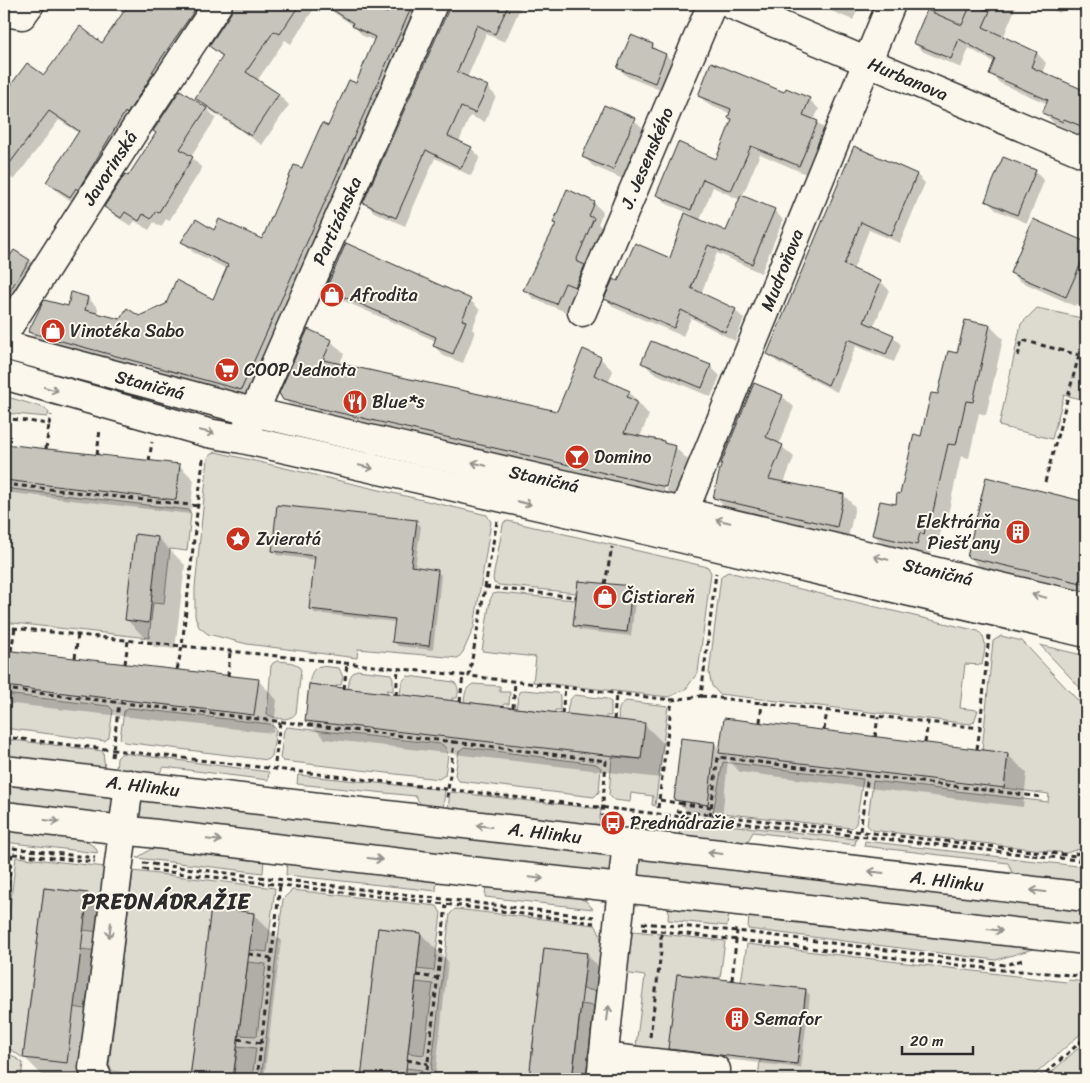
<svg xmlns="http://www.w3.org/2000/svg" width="1090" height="1083" viewBox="0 0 1090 1083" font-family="Sriracha,sans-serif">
	<rect width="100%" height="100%" fill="#fbf7ec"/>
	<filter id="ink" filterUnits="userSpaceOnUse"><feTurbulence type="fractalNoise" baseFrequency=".02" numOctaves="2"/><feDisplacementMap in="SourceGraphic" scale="10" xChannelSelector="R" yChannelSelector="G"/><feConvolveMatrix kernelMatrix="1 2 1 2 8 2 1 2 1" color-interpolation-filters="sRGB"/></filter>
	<g filter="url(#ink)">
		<g fill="#dddad0" stroke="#84827e">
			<path d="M 1037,308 L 1086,319 L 1086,400 L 1064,395 L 1052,439 L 999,426 L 1021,324 Z"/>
			<path d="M 4,396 L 45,408 L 49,413 L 47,417 L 4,413 Z"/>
			<path d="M 216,452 L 487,515 L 491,522 L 474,627 L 463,652 L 458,658 L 358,649 L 357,658 L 247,644 L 208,634 L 199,627 L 195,616 L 195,588 L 208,458 L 211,454 Z"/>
			<path d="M 4,488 L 189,510 L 191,514 L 187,551 L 170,549 L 164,604 L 153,603 L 149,638 L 4,622 Z"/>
			<path d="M 508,521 L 708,567 L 711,573 L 698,672 L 686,689 L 669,697 L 533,682 L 536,657 L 482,651 L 490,600 L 493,594 L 498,593 L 575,600 L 576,593 L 499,585 L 494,583 L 493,578 L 503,525 L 504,522 Z"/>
			<path d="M 728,572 L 978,631 C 989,639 984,653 982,665 L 965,664 L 960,708 L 978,710 L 974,722 L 970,724 L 719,694 L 712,686 L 709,673 L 721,576 Z"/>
			<path d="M 1001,636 L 1022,641 L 1086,709 L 1086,847 L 1066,853 L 872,830 L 867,825 L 873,781 L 1048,802 L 1049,794 L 1004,788 L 1008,753 L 982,750 L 993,641 Z"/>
			<path d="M 1040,645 L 1086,656 L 1086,694 Z"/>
			<path d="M 277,661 C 286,662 297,661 301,670 L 296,713 C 290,722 275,719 267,714 L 271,666 L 273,663 Z"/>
			<path d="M 320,666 L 339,668 L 343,677 L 341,685 L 337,685 L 336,688 L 309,684 C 311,676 311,669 320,666 Z"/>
			<path d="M 357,670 L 391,674 L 393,678 L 393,691 L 387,690 L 387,694 L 348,689 C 349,681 349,674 357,670 Z"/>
			<path d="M 408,676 L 454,682 C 459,687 459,691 457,698 L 452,698 L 452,701 L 400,695 C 401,687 401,680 408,676 Z"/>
			<path d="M 473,684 L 500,686 L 500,692 L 510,692 L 509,704 L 504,704 L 503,707 L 464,702 C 465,694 465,688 473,684 Z"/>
			<path d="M 524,690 L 557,693 L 560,696 L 560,710 L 555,710 L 555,713 L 516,708 L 519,692 Z"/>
			<path d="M 4,694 L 109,706 L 113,710 L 109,737 L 105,741 L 4,728 Z"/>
			<path d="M 575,695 L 607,699 L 611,702 L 611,716 L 606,716 L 606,719 L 567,714 C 568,706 568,699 575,695 Z"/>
			<path d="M 626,701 L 668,706 L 655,806 L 652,805 L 653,796 L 631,793 L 630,802 L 614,800 L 609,795 L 612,757 L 641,759 C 632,745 605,713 626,701 Z"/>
			<path d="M 130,708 L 270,724 L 276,729 L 272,756 L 268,760 L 124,742 L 120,738 L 124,711 Z"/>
			<path d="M 287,727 L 441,744 C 452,749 446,765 445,775 L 439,779 L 283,761 L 280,758 L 284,730 Z"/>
			<path d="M 4,739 L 103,751 L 105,769 L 4,759 Z"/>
			<path d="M 464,747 L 596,764 L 601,768 L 599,792 L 594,797 L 459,781 L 455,775 L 459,751 Z"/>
			<path d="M 122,753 L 269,772 L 268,780 L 164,767 L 158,775 L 116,771 L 117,758 Z"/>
			<path d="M 723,762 L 863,779 L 856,824 L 852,828 L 713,812 Z"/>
			<path d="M 298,775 L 445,790 L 443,810 L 423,808 L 415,796 L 297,784 Z"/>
			<path d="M 4,783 L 117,796 L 114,815 L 4,802 Z"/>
			<path d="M 450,792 L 601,809 L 599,827 L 448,810 Z"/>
			<path d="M 142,799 L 606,854 L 612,857 L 611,871 L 604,873 L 140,818 L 136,813 L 137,802 Z"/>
			<path d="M 681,820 L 856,839 L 855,845 L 753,832 L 746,845 L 679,837 Z"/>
			<path d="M 4,828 L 79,837 L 95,847 L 98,853 L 4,842 Z"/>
			<path d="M 865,841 L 1086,867 L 1085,883 L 1013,875 L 1008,863 L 864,846 Z"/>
			<path d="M 165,847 L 264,858 L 263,873 L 137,858 L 151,849 Z"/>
			<path d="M 16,857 L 106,867 L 100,932 L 83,930 L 87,893 L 44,888 L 23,1058 L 4,1045 L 4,957 Z"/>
			<path d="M 643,857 L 1086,910 L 1086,928 L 641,877 L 634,874 L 636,860 Z"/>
			<path d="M 287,862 L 437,878 L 436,891 L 286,875 Z"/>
			<path d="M 133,871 L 275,888 L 267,952 L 249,950 L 254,913 L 211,908 L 190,1079 L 167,1079 L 112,1071 L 109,1065 Z"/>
			<path d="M 486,884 L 569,894 L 586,901 L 593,909 L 485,897 Z"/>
			<path d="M 292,890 L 437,906 L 441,913 L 434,971 L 417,969 L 421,933 L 378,928 L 361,1079 L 261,1079 L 283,899 Z"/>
			<path d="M 669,906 L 729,912 L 727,926 L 668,920 Z"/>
			<path d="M 455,909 L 595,925 C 608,943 599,970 596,991 L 583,989 L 587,953 L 544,949 L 529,1079 L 430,1079 L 450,914 Z"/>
			<path d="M 749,915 L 1036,948 L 996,960 L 748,929 Z"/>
			<path d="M 633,931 L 725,941 L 720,978 L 677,974 L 668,1056 L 635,1053 L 645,976 L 623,973 L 627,946 Z"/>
			<path d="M 747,944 L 1066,982 L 1068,980 L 1086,982 L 1086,1029 L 1030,1079 L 758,1079 L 760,1060 L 797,1064 L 806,989 L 741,982 Z"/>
			<path d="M 81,949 L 98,951 L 91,1010 L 73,1007 Z"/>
			<path d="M 248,962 L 266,964 L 257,1036 L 239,1035 Z"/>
			<path d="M 416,982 L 433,984 L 424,1055 L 408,1053 Z"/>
			<path d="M 581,1004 L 594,1006 L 586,1076 L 573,1075 Z"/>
			<path d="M 1086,1041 L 1086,1079 L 1044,1079 Z"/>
			<path d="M 238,1046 L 256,1048 L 252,1079 L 233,1079 Z"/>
			<path d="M 4,1050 L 23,1063 L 21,1079 L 4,1079 Z"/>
			<path d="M 406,1068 L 422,1070 L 421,1079 L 405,1079 Z"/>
		</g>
		<g fill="#0003" fill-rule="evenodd">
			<path d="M 128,4 L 217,4 L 80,207 L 58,192 L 47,182 L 79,133 L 59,120 L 14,180 L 4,172 L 4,131 L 20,110 L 4,96 L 27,65 L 44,77 L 102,45 L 130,5 Z"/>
			<path d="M 234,4 L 317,4 L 291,44 L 285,40 L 257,81 L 279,95 L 289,105 L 262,145 L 208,109 L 208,110 L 216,118 L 191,157 L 202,168 L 169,221 L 166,219 L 161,227 L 154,222 L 149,230 L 135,221 L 131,226 L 115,216 L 106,206 L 129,178 L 206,107 L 197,97 L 223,58 L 210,46 L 232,13 Z"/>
			<path d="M 321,4 L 427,4 L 252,400 L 39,342 L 29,332 L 88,298 L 98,308 L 97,314 L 120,321 L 214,301 L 227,269 L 193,252 L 183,242 L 214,232 L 262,240 L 302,170 L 356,85 L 375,41 L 363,36 L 354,26 Z"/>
			<path d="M 453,4 L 522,4 L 505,42 L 486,34 L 467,78 L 487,87 L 496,96 L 485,122 L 470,116 L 459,142 L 471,148 L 480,157 L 471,176 L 435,158 L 405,226 L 374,212 L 365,203 Z"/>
			<path d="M 814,4 L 860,4 L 853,20 Z"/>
			<path d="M 931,4 L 1017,4 L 1003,38 L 1037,53 L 1046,63 L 1042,73 L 1084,91 L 1086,86 L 1086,137 L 1054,123 L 1044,113 L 1048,104 L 1000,83 L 991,74 L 995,63 L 969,48 L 961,68 L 924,52 L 914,43 Z"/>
			<path d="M 1039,4 L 1064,4 L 1060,13 Z"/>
			<path d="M 652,45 L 659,52 L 666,55 L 675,64 L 665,92 L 628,77 L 618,68 Z"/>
			<path d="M 787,90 L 809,99 L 819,109 L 814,120 L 827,131 L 808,175 L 760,154 L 742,197 L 774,210 L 783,220 L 761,273 L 717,253 L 701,294 L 735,310 L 744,319 L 735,341 L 691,318 L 683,336 L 615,308 L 606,299 L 619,283 L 670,259 L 693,215 L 667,204 L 657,194 L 717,160 L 733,121 L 729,117 L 731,114 L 709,105 L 699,96 L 785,94 ZM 713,187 L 740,200 L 727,232 L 700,220 Z"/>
			<path d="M 605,107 L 634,120 L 644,129 L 623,179 L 593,166 L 584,157 Z"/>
			<path d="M 854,148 L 917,175 L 925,183 L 900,243 L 869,230 L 853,270 L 881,282 L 889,290 L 873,328 L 893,336 L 901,345 L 894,362 L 856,346 L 837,392 L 777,362 L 768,353 Z"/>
			<path d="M 1035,171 L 1044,181 L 1027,223 L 996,210 L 987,201 Z"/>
			<path d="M 594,203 L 603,212 L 598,224 L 602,228 L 586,268 L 593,275 L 585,296 L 575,291 L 566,312 L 534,299 L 525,290 L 556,225 L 554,222 Z"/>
			<path d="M 1034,220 L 1086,243 L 1086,308 L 1076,304 L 1075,306 L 1020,281 L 1011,272 Z"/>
			<path d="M 4,248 L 29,261 L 41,274 L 4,329 Z"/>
			<path d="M 327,288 L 470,300 L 480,310 L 472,329 L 475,332 L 463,363 L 444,356 L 434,346 L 436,341 L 337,298 Z"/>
			<path d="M 990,326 L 1003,339 L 986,415 L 979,413 L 969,458 L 961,456 L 945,528 L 942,527 L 937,547 L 933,546 L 930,558 L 887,548 L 874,535 L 897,505 L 901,495 L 922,438 L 958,355 Z"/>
			<path d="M 331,341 L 344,354 L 339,365 L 558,412 L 600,358 L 613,371 L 608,383 L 629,392 L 649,415 L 640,437 L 664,442 L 666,445 L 675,447 L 688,460 L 679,499 L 297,412 L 284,399 ZM 673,452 L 675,452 L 666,494 L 664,493 Z"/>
			<path d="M 643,362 L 710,366 L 720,376 L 711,397 L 652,372 Z"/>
			<path d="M 782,396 L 794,407 L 779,444 L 794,457 L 784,483 L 844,495 L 855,507 L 848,538 L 727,509 L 715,497 Z"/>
			<path d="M 4,445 L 179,465 L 194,480 L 190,514 L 4,492 Z"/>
			<path d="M 987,479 L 1086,503 L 1086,592 L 979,567 L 969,556 Z"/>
			<path d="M 416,522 L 421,526 L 415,568 L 437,571 L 441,575 L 433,650 L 398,646 L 394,641 L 396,622 L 315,613 L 310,608 L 316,560 L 277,555 L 273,551 Z"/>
			<path d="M 158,538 L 185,565 L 175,649 L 154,647 L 127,620 Z"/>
			<path d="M 579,582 L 632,588 L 636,592 L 631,636 L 579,630 L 574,625 Z"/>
			<path d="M 4,651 L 258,680 L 277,700 L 273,733 L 4,703 Z"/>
			<path d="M 306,720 L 644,724 L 664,744 L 660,778 L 325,739 Z"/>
			<path d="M 714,743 L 721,751 L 1007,754 L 1027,773 L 1023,807 L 740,772 L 728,760 L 722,818 L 690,814 L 675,799 Z"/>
			<path d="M 87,894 L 114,921 L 95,1079 L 46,1079 L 25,1058 Z"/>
			<path d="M 253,914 L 281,941 L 264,1079 L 193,1079 L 191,1078 Z"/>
			<path d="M 379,930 L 421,934 L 448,961 L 435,1079 L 362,1079 Z"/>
			<path d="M 545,950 L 587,955 L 614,982 L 602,1079 L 530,1079 Z"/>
			<path d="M 805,990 L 810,995 L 801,1068 L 674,1053 L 670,1048 Z"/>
		</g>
		<g fill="#c7c4bc" stroke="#2b2b2b">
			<path d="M 129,4 L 199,4 L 158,63 L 152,72 L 154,72 L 127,114 L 125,112 L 78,190 L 76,188 L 70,197 L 46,182 L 79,131 L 49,111 L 4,171 L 4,94 L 27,63 L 44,75 L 80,26 L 102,43 Z"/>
			<path d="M 233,4 L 300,4 L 280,34 L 274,31 L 246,72 L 279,94 L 251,136 L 195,98 L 223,56 L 209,46 L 231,13 Z"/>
			<path d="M 324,4 L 366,4 L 387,13 L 391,4 L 413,4 L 241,390 L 28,332 L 44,300 L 68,306 L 71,292 L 88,297 L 85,310 L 120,319 L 127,308 L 139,316 L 166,304 L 176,280 L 213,299 L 228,265 L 181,242 L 196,219 L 214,230 L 219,219 L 262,239 L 294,165 L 302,168 L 322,123 L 328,126 L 349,80 L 356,83 L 375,37 L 352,26 L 353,23 Z"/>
			<path d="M 451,4 L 509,4 L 495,34 L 477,25 L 457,72 L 488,86 L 475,113 L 461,107 L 448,136 L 472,147 L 461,168 L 426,150 L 396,218 L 363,203 Z"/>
			<path d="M 971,4 L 990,11 L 983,27 L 1037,52 L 1031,67 L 1086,91 L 1086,128 L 1064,119 L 1063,122 L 1042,113 L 1048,100 L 989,74 L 995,59 L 959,39 L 951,59 L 913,43 L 927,10 L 962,25 Z"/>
			<path d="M 631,35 L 653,44 L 652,48 L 666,54 L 655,83 L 617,68 Z"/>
			<path d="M 711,62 L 784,92 L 786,88 L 810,98 L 803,115 L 818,121 L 799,166 L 751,146 L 731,191 L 703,179 L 691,210 L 656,195 L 678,142 L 716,159 L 732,119 L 728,118 L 731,109 L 698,96 Z"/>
			<path d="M 180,90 L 207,108 L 180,149 L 193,157 L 159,212 L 156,211 L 151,219 L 143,214 L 139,221 L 125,212 L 121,218 L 104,207 L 125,174 L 128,176 L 156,133 L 153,131 Z"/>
			<path d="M 604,105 L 635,118 L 613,170 L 582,157 Z"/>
			<path d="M 854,146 L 917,174 L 891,236 L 861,222 L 844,265 L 881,281 L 864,322 L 894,335 L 886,354 L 848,339 L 828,385 L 767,354 Z"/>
			<path d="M 1003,157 L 1036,170 L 1017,215 L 985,201 Z"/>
			<path d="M 567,189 L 595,202 L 589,216 L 594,218 L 576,261 L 585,265 L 575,287 L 565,283 L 556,304 L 523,290 L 556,224 L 553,223 Z"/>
			<path d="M 741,195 L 775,209 L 752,264 L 708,245 L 691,288 L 736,309 L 725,332 L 681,310 L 674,328 L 604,299 L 613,279 L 618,281 L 635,243 L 670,258 L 685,213 L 726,231 Z"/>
			<path d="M 1033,219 L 1086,242 L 1086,252 L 1066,297 L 1010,273 Z"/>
			<path d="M 346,243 L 471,299 L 462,320 L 466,321 L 453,354 L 433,346 L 436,337 L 326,289 Z"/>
			<path d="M 14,250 L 30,260 L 4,299 L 4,265 Z"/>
			<path d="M 965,320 L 990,325 L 973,402 L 966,401 L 956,445 L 948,444 L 932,516 L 928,515 L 924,535 L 920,533 L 917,545 L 872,535 L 880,501 L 896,504 L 897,493 L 900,494 L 914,434 L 921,436 L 931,393 L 938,394 L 948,351 L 957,353 Z"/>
			<path d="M 308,329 L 332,340 L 323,360 L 557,411 L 583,349 L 601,357 L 594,375 L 630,391 L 627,397 L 637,402 L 624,433 L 664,441 L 664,443 L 676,446 L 666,487 L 283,400 L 279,393 Z"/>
			<path d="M 651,341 L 711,365 L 702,388 L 641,363 Z"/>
			<path d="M 754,383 L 783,395 L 766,437 L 783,445 L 769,479 L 844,494 L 837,527 L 713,498 L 722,461 Z"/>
			<path d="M 4,444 L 180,464 L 176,500 L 4,480 Z"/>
			<path d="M 986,477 L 1086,502 L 1086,584 L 967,557 Z"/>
			<path d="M 277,505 L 417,520 L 411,566 L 438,570 L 429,646 L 392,642 L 395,619 L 309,609 L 315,556 L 272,551 Z"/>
			<path d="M 135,534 L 158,537 L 149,623 L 125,620 Z"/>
			<path d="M 578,581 L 632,586 L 627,632 L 573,626 Z"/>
			<path d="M 4,650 L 259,679 L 254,715 L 4,686 Z"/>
			<path d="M 309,684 L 645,723 L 641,759 L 305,721 Z"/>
			<path d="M 724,718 L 1008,753 L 1004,788 L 719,753 Z"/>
			<path d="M 681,738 L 715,742 L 708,805 L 674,800 Z"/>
			<path d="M 44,888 L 88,893 L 67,1063 L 23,1058 Z"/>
			<path d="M 211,907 L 254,913 L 233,1079 L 190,1078 Z"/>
			<path d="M 378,928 L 421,933 L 405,1079 L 361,1079 Z"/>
			<path d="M 544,948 L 587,953 L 572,1079 L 529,1079 Z"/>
			<path d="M 677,974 L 806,989 L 797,1064 L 668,1049 Z"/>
		</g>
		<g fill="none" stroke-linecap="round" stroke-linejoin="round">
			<defs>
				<g id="minor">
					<path d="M 730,4 L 1086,154"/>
					<path d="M 4,12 L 22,15 L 30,4"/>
					<path d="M 582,312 L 712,4"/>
					<path d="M 4,334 L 134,131 L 218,4"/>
					<path d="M 4,345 L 253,412 L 683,512 L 1086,607"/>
					<path d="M 4,375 L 208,433 L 242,439 L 650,531 L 1086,633"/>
					<path d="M 247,428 L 433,4"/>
					<path d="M 677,528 L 891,4"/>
					<path d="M 4,770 L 1086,897"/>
					<path d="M 4,816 L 470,871 L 1086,940"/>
					<path d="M 603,1057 L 716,1070"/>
					<path d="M 98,1079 L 93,1068 L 129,784"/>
					<path d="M 601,1079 L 627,843"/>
				</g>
			</defs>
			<use href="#minor" stroke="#2b2b2b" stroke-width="31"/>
			<g stroke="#2b2b2b" stroke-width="3" stroke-dasharray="5 4" stroke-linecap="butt">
				<path d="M 1018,356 L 1022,340 L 1079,355"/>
				<path d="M 4,418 L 49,424 L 51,415"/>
				<path d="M 46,449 L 49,424"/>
				<path d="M 97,455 L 100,429"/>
				<path d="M 203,459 L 182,646 L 469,676"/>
				<path d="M 149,461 L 152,442"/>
				<path d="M 1045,482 L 1079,355 L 1086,356"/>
				<path d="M 4,484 L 198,506"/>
				<path d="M 497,521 L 469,676 L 672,700"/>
				<path d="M 605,584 L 612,547"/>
				<path d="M 485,587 L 576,597"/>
				<path d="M 4,627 L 182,646 L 177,670"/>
				<path d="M 11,651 L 15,628"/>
				<path d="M 75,658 L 78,635"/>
				<path d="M 125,664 L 128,641"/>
				<path d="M 228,676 L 230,652"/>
				<path d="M 4,689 L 454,742 L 447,798"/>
				<path d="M 344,689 L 347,664"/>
				<path d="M 396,695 L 398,669"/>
				<path d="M 701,696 L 980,728 L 989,635"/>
				<path d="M 460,702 L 463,675"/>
				<path d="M 513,708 L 515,682"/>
				<path d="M 562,714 L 565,688"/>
				<path d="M 614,720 L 616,694"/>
				<path d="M 760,722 L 762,703"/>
				<path d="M 824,730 L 827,711"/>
				<path d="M 4,737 L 675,816 L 1086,861"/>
				<path d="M 875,737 L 878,717"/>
				<path d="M 454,742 L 606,761 L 602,816"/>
				<path d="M 925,743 L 928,722"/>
				<path d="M 977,749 L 980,728"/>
				<path d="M 112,757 L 119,703"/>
				<path d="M 275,763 L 280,722"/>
				<path d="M 660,800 L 683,804"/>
				<path d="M 683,801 L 683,804 L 711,807"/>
				<path d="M 658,808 L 672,700 L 701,696 L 716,573"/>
				<path d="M 676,811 L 1086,857"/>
				<path d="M 710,816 L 718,757 L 1042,797"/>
				<path d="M 860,831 L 868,775"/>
				<path d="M 4,847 L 95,858"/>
				<path d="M 4,853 L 95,862"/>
				<path d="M 1075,854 L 1086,851"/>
				<path d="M 143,863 L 594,917"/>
				<path d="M 143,869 L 437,903 L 594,923"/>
				<path d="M 4,921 L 12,854"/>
				<path d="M 642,923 L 737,931 L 1005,965 L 1023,960"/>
				<path d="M 642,929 L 1011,971 L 1027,971 L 1080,976"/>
				<path d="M 249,954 L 271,958"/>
				<path d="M 416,975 L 438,978"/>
				<path d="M 732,980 L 737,931"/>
				<path d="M 650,1037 L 661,952 L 661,931"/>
				<path d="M 238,1039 L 261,1043"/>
				<path d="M 407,1060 L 428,1064"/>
				<path d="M 257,1079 L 280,885"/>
				<path d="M 426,1079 L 446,905"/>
				<path d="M 1039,1079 L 1086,1037"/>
			</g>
			<use href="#minor" stroke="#fbf7ec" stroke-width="28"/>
		</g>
		<defs><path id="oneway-shaft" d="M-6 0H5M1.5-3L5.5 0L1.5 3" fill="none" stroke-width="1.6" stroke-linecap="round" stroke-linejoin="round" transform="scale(1.25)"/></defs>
		<g stroke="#93918c">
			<use href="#oneway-shaft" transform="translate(51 389) rotate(16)"/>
			<use href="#oneway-shaft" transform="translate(207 432) rotate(13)"/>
			<use href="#oneway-shaft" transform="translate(479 464) rotate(-167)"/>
			<use href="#oneway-shaft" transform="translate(366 467) rotate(13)"/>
			<use href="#oneway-shaft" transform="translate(524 503) rotate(13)"/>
			<use href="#oneway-shaft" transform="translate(723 521) rotate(-167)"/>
			<use href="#oneway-shaft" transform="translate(881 558) rotate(-167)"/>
			<use href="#oneway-shaft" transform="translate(1039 596) rotate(-167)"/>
			<use href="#oneway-shaft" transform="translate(52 821) rotate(7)"/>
			<use href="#oneway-shaft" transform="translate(484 826) rotate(-173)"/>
			<use href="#oneway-shaft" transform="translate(214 840) rotate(6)"/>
			<use href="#oneway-shaft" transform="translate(715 853) rotate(-173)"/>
			<use href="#oneway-shaft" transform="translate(375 859) rotate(7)"/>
			<use href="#oneway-shaft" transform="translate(876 872) rotate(-173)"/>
			<use href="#oneway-shaft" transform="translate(536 878) rotate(6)"/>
			<use href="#oneway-shaft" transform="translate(1038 891) rotate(-173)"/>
			<use href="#oneway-shaft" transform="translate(110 930) rotate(97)"/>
			<use href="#oneway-shaft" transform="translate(995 930) rotate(7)"/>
			<use href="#oneway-shaft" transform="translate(608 1013) rotate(-83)"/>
		</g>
	</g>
	<defs>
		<symbol id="shop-disc" viewBox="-11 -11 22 22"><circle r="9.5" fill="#c8321e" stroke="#fbf7ec"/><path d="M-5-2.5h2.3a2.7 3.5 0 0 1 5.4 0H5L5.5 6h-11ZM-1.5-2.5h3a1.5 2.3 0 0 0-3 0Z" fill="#fff"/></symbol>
		<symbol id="supermarket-disc" viewBox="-11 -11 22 22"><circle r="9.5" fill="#c8321e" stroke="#fbf7ec"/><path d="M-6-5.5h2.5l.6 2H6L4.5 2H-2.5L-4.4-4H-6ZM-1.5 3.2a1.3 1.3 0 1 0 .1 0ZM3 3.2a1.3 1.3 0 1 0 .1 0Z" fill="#fff"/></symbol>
		<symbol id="restaurant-disc" viewBox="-11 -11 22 22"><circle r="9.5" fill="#c8321e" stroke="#fbf7ec"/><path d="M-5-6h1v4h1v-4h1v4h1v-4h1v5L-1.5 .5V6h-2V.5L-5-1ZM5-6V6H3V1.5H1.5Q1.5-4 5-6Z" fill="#fff"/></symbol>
		<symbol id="bar-disc" viewBox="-11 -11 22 22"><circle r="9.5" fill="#c8321e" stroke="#fbf7ec"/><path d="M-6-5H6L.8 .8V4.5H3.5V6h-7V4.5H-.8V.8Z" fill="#fff"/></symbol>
		<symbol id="building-disc" viewBox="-11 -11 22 22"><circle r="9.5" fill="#c8321e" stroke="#fbf7ec"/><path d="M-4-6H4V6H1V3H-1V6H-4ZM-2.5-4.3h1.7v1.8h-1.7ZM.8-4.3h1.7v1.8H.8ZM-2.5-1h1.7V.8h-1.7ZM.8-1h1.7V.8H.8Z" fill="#fff"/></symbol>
		<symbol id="sight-disc" viewBox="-11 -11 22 22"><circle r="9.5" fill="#c8321e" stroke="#fbf7ec"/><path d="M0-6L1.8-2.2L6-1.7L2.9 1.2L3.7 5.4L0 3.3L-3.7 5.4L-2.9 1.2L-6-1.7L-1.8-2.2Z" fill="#fff"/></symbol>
		<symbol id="bus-disc" viewBox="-11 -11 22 22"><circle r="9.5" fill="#c8321e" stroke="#fbf7ec"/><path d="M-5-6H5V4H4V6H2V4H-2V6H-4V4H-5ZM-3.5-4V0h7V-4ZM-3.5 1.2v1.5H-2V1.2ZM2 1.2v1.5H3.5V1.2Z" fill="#fff"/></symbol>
	</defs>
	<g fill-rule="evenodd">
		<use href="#shop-disc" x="318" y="281" width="28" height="28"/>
		<use href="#shop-disc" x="39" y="317" width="28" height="28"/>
		<use href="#supermarket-disc" x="213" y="356" width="28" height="28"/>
		<use href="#restaurant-disc" x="341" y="388" width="28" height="28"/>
		<use href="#bar-disc" x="563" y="443" width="28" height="28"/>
		<use href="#building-disc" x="1004" y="518" width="28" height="28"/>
		<use href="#sight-disc" x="224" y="525" width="28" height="28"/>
		<use href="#shop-disc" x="591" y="583" width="28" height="28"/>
		<use href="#bus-disc" x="599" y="809" width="28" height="28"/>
		<use href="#building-disc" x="723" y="1005" width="28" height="28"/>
	</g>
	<g text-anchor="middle" stroke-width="4" stroke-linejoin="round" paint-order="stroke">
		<g font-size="18" fill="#2b2b2b" stroke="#fbf7ec">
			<text transform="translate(908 79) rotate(23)" y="6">Hurbanova</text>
			<text transform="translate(647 158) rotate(-67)" y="6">J. Jesenského</text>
			<text transform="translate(110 168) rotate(-57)" y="6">Javorinská</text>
			<text transform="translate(337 221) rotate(-66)" y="6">Partizánska</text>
			<text transform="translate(782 270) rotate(-68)" y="6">Mudroňova</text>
			<text transform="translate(150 385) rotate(15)" y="6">Staničná</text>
			<text transform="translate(544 479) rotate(13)" y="6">Staničná</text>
			<text transform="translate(938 572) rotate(13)" y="6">Staničná</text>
			<text transform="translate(143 786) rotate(7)" y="6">A. Hlinku</text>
			<text transform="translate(545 833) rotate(7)" y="6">A. Hlinku</text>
			<text transform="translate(947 881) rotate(7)" y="6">A. Hlinku</text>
		</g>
		<g font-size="18" fill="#2b2b2b" stroke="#fbf7ec" text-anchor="start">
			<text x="350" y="301">Afrodita</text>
			<text x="70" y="337">Vinotéka Sabo</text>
			<text x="244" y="376">COOP Jednota</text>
			<text x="372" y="408">Blue*s</text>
			<text x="594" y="463">Domino</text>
			<text x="1000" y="528" text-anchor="end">Elektrárňa<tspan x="1000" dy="21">Piešťany</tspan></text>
			<text x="256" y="545">Zvieratá</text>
			<text x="622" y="603">Čistiareň</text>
			<text x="630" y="829">Prednádražie</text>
			<text x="754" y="1025">Semafor</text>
		</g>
		<g font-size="22" font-weight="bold" letter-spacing="1" fill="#2b2b2b" stroke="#fbf7ec">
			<text x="166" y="909">PREDNÁDRAŽIE</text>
		</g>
	</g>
	<rect width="1090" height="1083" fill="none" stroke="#fbf7ec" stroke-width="20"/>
	<rect x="10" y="10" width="1070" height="1063" fill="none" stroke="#2b2b2b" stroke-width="2" filter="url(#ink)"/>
	<path d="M902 1046v8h71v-8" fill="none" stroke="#2b2b2b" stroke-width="2.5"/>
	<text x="910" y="1046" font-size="15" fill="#2b2b2b" stroke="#fbf7ec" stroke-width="4" paint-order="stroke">20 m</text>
</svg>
